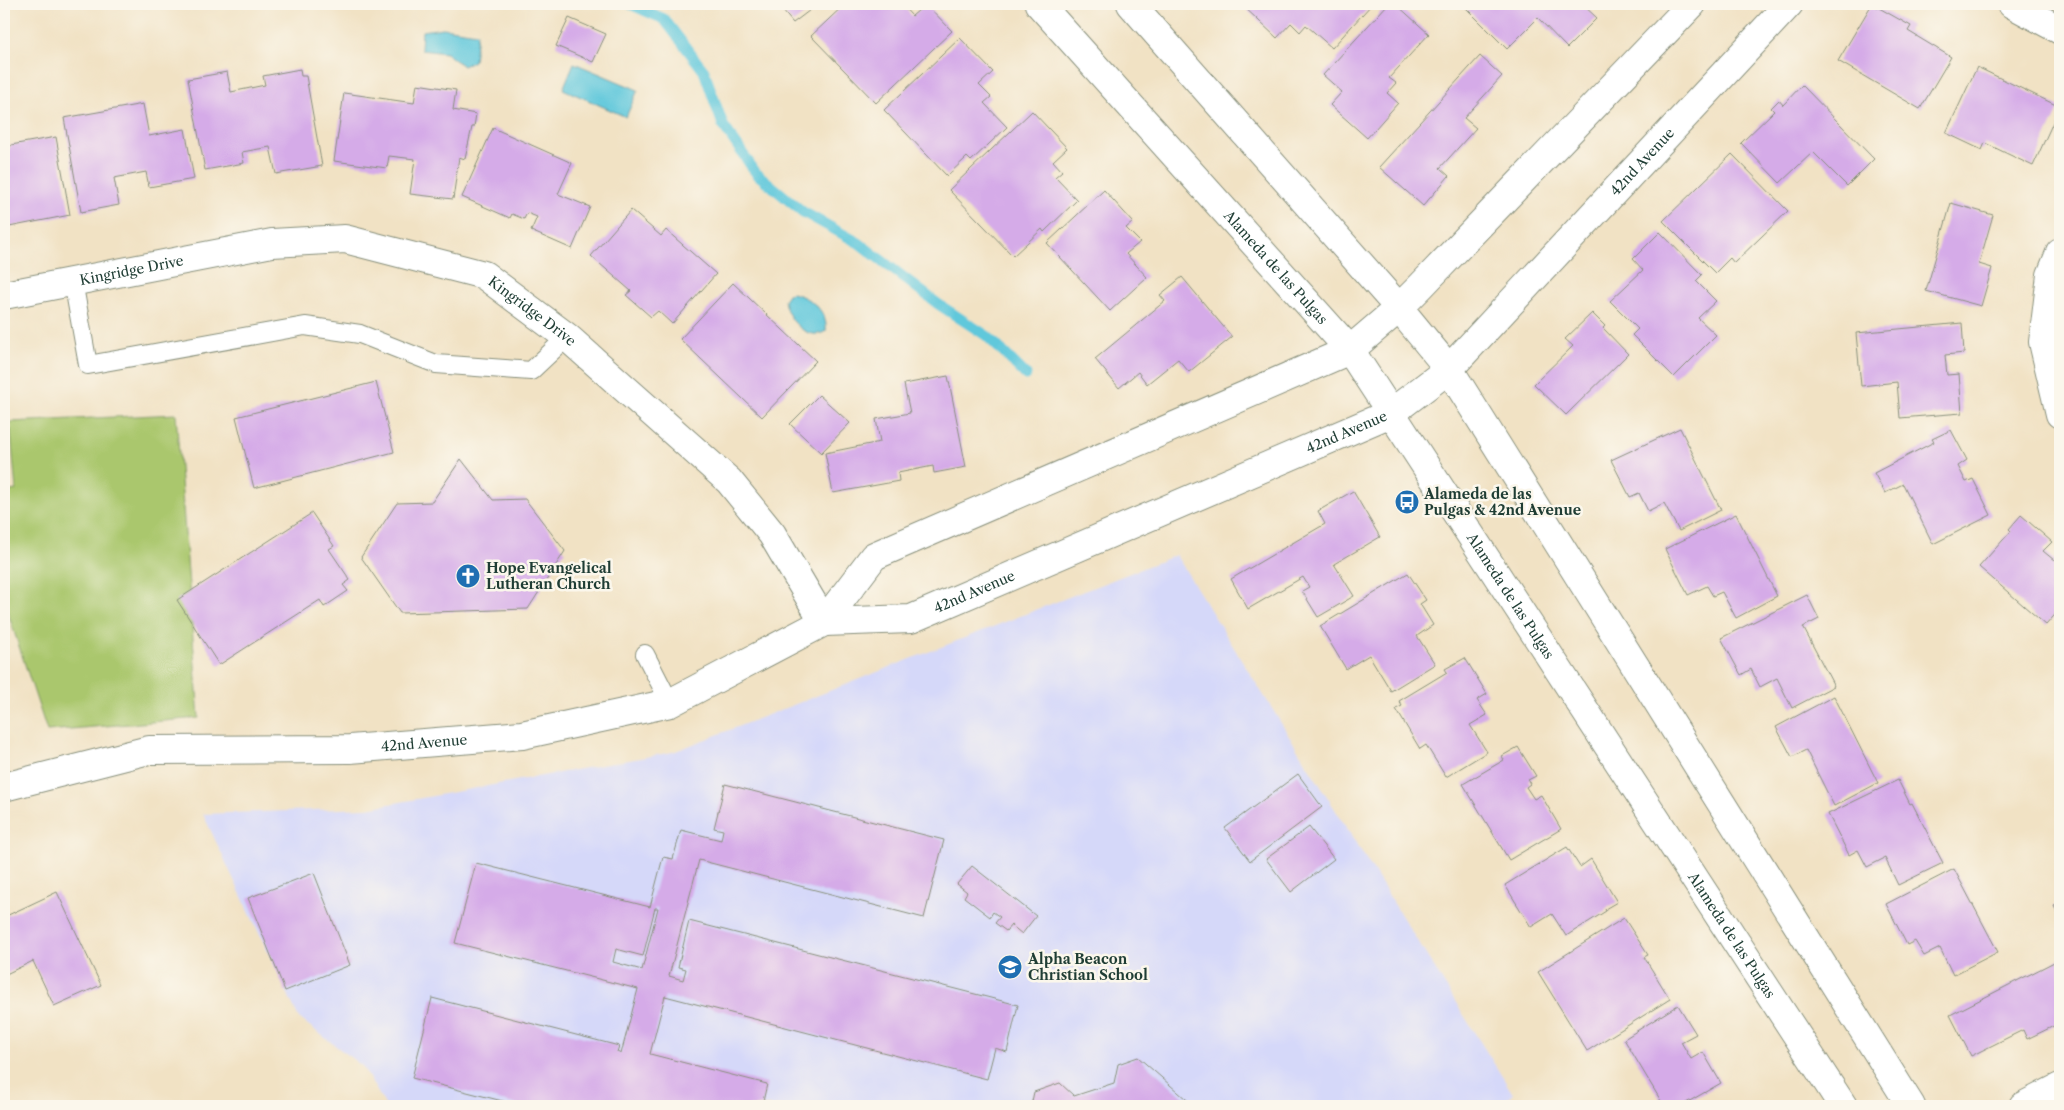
<svg xmlns="http://www.w3.org/2000/svg" width="2064" height="1110" viewBox="0 0 2064 1110" font-family="'Libre Caslon Text',serif">
	<rect width="100%" height="100%" fill="#fbf7ec"/>
	<filter id="ink" filterUnits="userSpaceOnUse"><feTurbulence type="fractalNoise" baseFrequency=".02" numOctaves="2"/><feDisplacementMap in="SourceGraphic" scale="10" xChannelSelector="R" yChannelSelector="G"/><feConvolveMatrix kernelMatrix="1 2 1 2 8 2 1 2 1" color-interpolation-filters="sRGB"/></filter>
	<filter id="wash" filterUnits="userSpaceOnUse"><feTurbulence type="fractalNoise" baseFrequency=".0096" numOctaves="4" result="noise"/><feDisplacementMap in="SourceGraphic" scale="20" xChannelSelector="R" yChannelSelector="G"/><feGaussianBlur stdDeviation="1.12" result="paint"/><feColorMatrix in="noise" values="0 0 0 0 0 0 0 0 0 0 0 0 0 0 0 0 0 1.4 0 .05"/><feComposite in="paint" operator="in"/></filter>
	<g filter="url(#wash)">
		<rect width="100%" height="100%" fill="#f1e2c4"/>
		<path fill="#d5d8f9" d="M 1176,555 L 1513,1094 L 1495,1106 L 386,1106 L 362,1066 L 299,1018 L 203,814 L 368,808 L 673,752 Z"/>
		<path fill="#aac76d" stroke="#648250" d="M 176,414 L 199,718 L 47,731 L 4,601 L 4,492 L 16,490 L 10,422 Z"/>
		<g fill="#60c8db" stroke="#408288">
			<path d="M 443,28 L 477,33 L 474,61 L 463,66 L 446,53 L 421,50 L 422,31 Z"/>
			<path d="M 574,63 L 638,90 L 626,117 L 563,89 Z"/>
			<path d="M 792,293 C 810,297 828,311 826,331 C 807,343 786,318 784,300 L 788,294 Z"/>
		</g>
		<g fill="none" stroke-linecap="round" stroke-linejoin="round">
			<path stroke="#60c8db" stroke-width="11" d="M 630,4 L 664,19 L 704,71 L 723,125 L 756,173 L 803,212 L 859,243 L 938,304 L 987,336 L 1026,375"/>
		</g>
		<g id="blocks">
			<g fill="#d5abe8" fill-rule="evenodd">
				<path d="M 777,4 L 818,4 L 793,23 Z"/>
				<path d="M 845,4 L 901,4 L 912,16 L 926,4 L 952,31 L 876,103 L 811,36 Z"/>
				<path d="M 1241,4 L 1372,4 L 1332,48 L 1306,25 L 1300,32 L 1291,23 L 1277,38 Z"/>
				<path d="M 1388,4 L 1396,4 L 1429,34 L 1389,78 L 1396,83 L 1387,93 L 1398,103 L 1367,138 L 1330,105 L 1342,92 L 1323,75 Z"/>
				<path d="M 1462,4 L 1582,4 L 1597,18 L 1567,48 L 1538,18 L 1507,49 Z"/>
				<path d="M 1872,4 L 1911,26 L 1908,31 L 1951,57 L 1920,109 L 1838,61 Z"/>
				<path d="M 569,18 L 606,34 L 593,62 L 556,46 Z"/>
				<path d="M 960,38 L 993,72 L 979,85 L 991,97 L 984,103 L 1007,127 L 971,161 L 967,157 L 947,176 L 884,110 Z"/>
				<path d="M 1480,56 L 1502,76 L 1464,118 L 1476,128 L 1440,168 L 1449,176 L 1423,206 L 1379,167 Z"/>
				<path d="M 1977,67 L 2060,107 L 2033,166 L 1985,143 L 1982,150 L 1946,133 Z"/>
				<path d="M 300,69 L 301,76 L 306,76 L 322,166 L 276,174 L 270,147 L 242,152 L 244,163 L 205,170 L 188,79 L 227,72 L 231,92 L 265,85 L 263,76 Z"/>
				<path d="M 417,84 L 456,90 L 453,110 L 476,114 L 474,127 L 472,127 L 465,159 L 459,157 L 453,199 L 410,194 L 415,159 L 389,156 L 387,168 L 334,161 L 344,93 L 414,103 Z"/>
				<path d="M 1802,85 L 1874,159 L 1847,186 L 1813,152 L 1780,183 L 1741,143 L 1774,111 L 1771,108 L 1779,100 L 1783,105 Z"/>
				<path d="M 143,104 L 149,136 L 185,129 L 194,179 L 149,187 L 146,172 L 114,178 L 119,205 L 81,212 L 64,118 Z"/>
				<path d="M 1032,111 L 1067,148 L 1053,161 L 1062,171 L 1055,177 L 1077,200 L 1044,232 L 1042,229 L 1013,256 L 949,190 Z"/>
				<path d="M 493,128 L 572,163 L 558,194 L 590,207 L 572,249 L 531,231 L 537,217 L 527,213 L 524,219 L 512,214 L 510,218 L 462,197 Z"/>
				<path d="M 56,137 L 70,215 L 4,228 L 4,156 L 11,145 Z"/>
				<path d="M 1732,154 L 1788,211 L 1734,263 L 1730,258 L 1715,273 L 1663,221 Z"/>
				<path d="M 1104,190 L 1133,222 L 1126,228 L 1140,242 L 1126,254 L 1147,277 L 1110,311 L 1047,243 Z"/>
				<path d="M 1951,203 L 1993,215 L 1979,264 L 1992,268 L 1981,306 L 1926,291 Z"/>
				<path d="M 631,210 L 661,236 L 666,230 L 716,274 L 672,324 L 658,311 L 651,317 L 626,295 L 631,291 L 591,256 Z"/>
				<path d="M 1660,232 L 1702,275 L 1696,281 L 1716,301 L 1698,318 L 1716,335 L 1674,377 L 1632,335 L 1638,329 L 1610,301 L 1643,270 L 1633,259 Z"/>
				<path d="M 1182,277 L 1232,337 L 1189,372 L 1178,359 L 1147,384 L 1138,372 L 1119,388 L 1095,359 L 1165,301 L 1160,295 Z"/>
				<path d="M 733,283 L 816,361 L 762,417 L 680,339 Z"/>
				<path d="M 1592,313 L 1605,326 L 1603,328 L 1628,354 L 1566,415 L 1534,384 L 1573,346 L 1565,339 Z"/>
				<path d="M 1962,323 L 1964,353 L 1945,355 L 1947,375 L 1959,374 L 1962,413 L 1900,418 L 1897,382 L 1861,386 L 1856,333 Z"/>
				<path d="M 948,376 L 966,467 L 934,473 L 933,466 L 898,473 L 899,481 L 833,493 L 825,453 L 880,442 L 876,419 L 910,413 L 904,384 Z"/>
				<path d="M 376,382 L 394,452 L 254,488 L 236,417 Z"/>
				<path d="M 819,395 L 850,423 L 821,453 L 790,424 Z"/>
				<path d="M 1680,428 L 1721,510 L 1679,531 L 1664,503 L 1648,511 L 1639,493 L 1630,497 L 1611,460 Z"/>
				<path d="M 1951,430 L 1967,460 L 1958,466 L 1966,482 L 1973,479 L 1991,515 L 1933,544 L 1903,484 L 1885,493 L 1874,473 L 1934,442 L 1932,439 Z"/>
				<path d="M 461,459 L 493,500 L 525,499 L 565,551 L 528,609 L 400,613 L 361,557 L 397,503 L 432,502 Z"/>
				<path d="M 1353,491 L 1380,537 L 1334,564 L 1354,596 L 1318,617 L 1302,591 L 1309,587 L 1303,577 L 1248,609 L 1231,579 L 1325,524 L 1318,511 Z"/>
				<path d="M 312,513 L 334,546 L 329,549 L 350,580 L 343,585 L 348,591 L 324,607 L 320,600 L 219,665 L 177,600 Z"/>
				<path d="M 1736,514 L 1777,596 L 1736,618 L 1722,592 L 1713,596 L 1707,586 L 1688,595 L 1665,549 Z"/>
				<path d="M 2021,515 L 2052,542 L 2043,551 L 2054,560 L 2060,553 L 2060,609 L 2046,625 L 1979,567 L 2011,531 L 2009,529 Z"/>
				<path d="M 1408,573 L 1426,600 L 1420,604 L 1433,625 L 1417,636 L 1435,664 L 1391,691 L 1369,655 L 1346,669 L 1320,626 Z"/>
				<path d="M 1807,595 L 1819,619 L 1803,627 L 1834,686 L 1792,708 L 1777,678 L 1760,687 L 1751,669 L 1741,675 L 1721,638 Z"/>
				<path d="M 1465,658 L 1487,694 L 1477,700 L 1487,715 L 1470,725 L 1487,752 L 1446,777 L 1426,745 L 1420,749 L 1396,709 L 1402,706 L 1399,701 L 1447,672 L 1445,669 Z"/>
				<path d="M 1834,696 L 1878,783 L 1834,806 L 1806,750 L 1792,757 L 1776,727 Z"/>
				<path d="M 1518,747 L 1536,776 L 1528,780 L 1530,784 L 1526,787 L 1534,799 L 1541,795 L 1561,829 L 1509,860 L 1463,784 L 1504,760 L 1502,756 Z"/>
				<path d="M 1298,774 L 1322,807 L 1250,861 L 1225,828 Z"/>
				<path d="M 1898,780 L 1910,804 L 1912,803 L 1943,863 L 1898,885 L 1885,858 L 1867,867 L 1858,850 L 1849,855 L 1828,814 Z"/>
				<path d="M 725,784 L 944,840 L 924,918 L 699,860 L 669,976 L 683,980 L 686,969 L 678,967 L 689,921 L 1018,1005 L 1007,1052 L 995,1048 L 987,1079 L 665,996 L 650,1054 L 767,1084 L 762,1106 L 522,1106 L 412,1078 L 432,998 L 619,1046 L 617,1052 L 621,1054 L 638,989 L 455,943 L 476,863 L 650,907 L 663,857 L 673,859 L 681,830 L 721,840 L 723,830 L 714,828 ZM 655,908 L 658,908 L 642,970 L 613,962 L 616,949 L 643,956 Z"/>
				<path d="M 1309,827 L 1334,859 L 1291,892 L 1266,859 Z"/>
				<path d="M 1567,847 L 1580,867 L 1591,859 L 1617,902 L 1605,909 L 1606,911 L 1566,936 L 1552,914 L 1531,927 L 1505,885 Z"/>
				<path d="M 972,866 L 1036,916 L 1022,934 L 1011,925 L 1006,931 L 995,923 L 1000,917 L 993,912 L 990,917 L 964,897 L 967,892 L 957,884 Z"/>
				<path d="M 1954,869 L 1998,952 L 1953,975 L 1940,948 L 1924,956 L 1915,941 L 1907,945 L 1886,904 Z"/>
				<path d="M 314,873 L 350,965 L 285,991 L 248,898 Z"/>
				<path d="M 57,892 L 101,985 L 54,1006 L 33,961 L 4,975 L 4,917 Z"/>
				<path d="M 2060,903 L 2060,918 L 2054,906 Z"/>
				<path d="M 1624,918 L 1648,955 L 1644,957 L 1670,999 L 1587,1051 L 1538,972 Z"/>
				<path d="M 2060,959 L 2060,1023 L 2027,1039 L 2023,1030 L 1971,1056 L 1950,1015 Z"/>
				<path d="M 1678,1005 L 1696,1034 L 1681,1042 L 1691,1059 L 1703,1052 L 1721,1083 L 1681,1106 L 1664,1106 L 1624,1039 Z"/>
				<path d="M 1138,1057 L 1194,1106 L 1031,1106 L 1034,1092 L 1060,1083 L 1074,1096 L 1114,1083 L 1118,1064 Z"/>
			</g>
		</g>
	</g>
	<g filter="url(#ink)">
		<use href="#blocks" fill-opacity="0" stroke="#88907c" stroke-width="1"/>
		<g fill="none" stroke-linecap="round" stroke-linejoin="round">
			<defs>
				<g id="lane">
					<path d="M 73,281 L 88,365 L 305,326 L 360,334 L 436,364 L 531,371 L 567,337"/>
					<path d="M 645,654 L 670,703"/>
				</g>
				<g id="street">
					<path d="M 2012,4 L 2060,30"/>
					<path d="M 2060,253 L 2051,275 L 2043,342 L 2060,414"/>
					<path id="s1" d="M 4,295 L 272,243 L 345,239 L 484,275 L 567,337 L 729,481 L 772,534 L 824,622"/>
					<path id="s2" d="M 824,622 L 911,619 L 1391,413"/>
					<path id="s3" d="M 4,787 L 149,750 L 350,749 L 522,735 L 670,703 L 824,622 L 874,556 L 1350,350"/>
					<path d="M 2023,1106 L 2060,1087"/>
				</g>
				<g id="secondary">
					<path id="s4" d="M 1039,4 L 1350,350 L 1843,1106"/>
					<path d="M 1131,4 L 1399,308 L 1449,369 L 1911,1106"/>
					<path d="M 1350,350 L 1399,308 L 1421,286 L 1692,4"/>
					<path id="s5" d="M 1391,413 L 1449,369 L 1789,4"/>
				</g>
			</defs>
			<use href="#lane" stroke="#88907c" stroke-width="20"/>
			<use href="#street" stroke="#88907c" stroke-width="30"/>
			<use href="#secondary" stroke="#88907c" stroke-width="30"/>
			<use href="#lane" stroke="#fff" stroke-width="18"/>
			<use href="#street" stroke="#fff" stroke-width="28"/>
			<use href="#secondary" stroke="#fff" stroke-width="28"/>
		</g>
	</g>
	<defs>
		<symbol id="bus-disc" viewBox="-11 -11 22 22"><circle r="9.5" fill="#1f6fb2" stroke="#fbf7ec"/><path d="M-5-6H5V4H4V6H2V4H-2V6H-4V4H-5ZM-3.5-4V0h7V-4ZM-3.5 1.2v1.5H-2V1.2ZM2 1.2v1.5H3.5V1.2Z" fill="#fff"/></symbol>
		<symbol id="church-disc" viewBox="-11 -11 22 22"><circle r="9.5" fill="#1f6fb2" stroke="#fbf7ec"/><path d="M-1.2-6h2.4v3.5h3.3v2.4h-3.3V6h-2.4V-.1h-3.3v-2.4h3.3Z" fill="#fff"/></symbol>
		<symbol id="school-disc" viewBox="-11 -11 22 22"><circle r="9.5" fill="#1f6fb2" stroke="#fbf7ec"/><path d="M0-5L7-2L0 1L-7-2ZM-4 1L0 2.5L4 1V4Q0 6-4 4Z" fill="#fff"/></symbol>
	</defs>
	<g fill-rule="evenodd">
		<use href="#bus-disc" x="1393" y="488" width="28" height="28"/>
		<use href="#church-disc" x="454" y="562" width="28" height="28"/>
		<use href="#school-disc" x="996" y="953" width="28" height="28"/>
	</g>
	<g text-anchor="middle" stroke-width="5" stroke-linejoin="round" paint-order="stroke">
		<g font-size="14" fill="#1f3d34" stroke="#fbf7ec">
			<text dy="5" stroke="none"><textPath href="#s5" startOffset="356">42nd Avenue</textPath></text>
			<text dy="5" stroke="none"><textPath href="#s4" startOffset="354">Alameda de las Pulgas</textPath></text>
			<text dy="5" stroke="none"><textPath href="#s1" startOffset="130">Kingridge Drive</textPath></text>
			<text dy="5" stroke="none"><textPath href="#s1" startOffset="550">Kingridge Drive</textPath></text>
			<text dy="5" stroke="none"><textPath href="#s2" startOffset="561">42nd Avenue</textPath></text>
			<text dy="5" stroke="none"><textPath href="#s2" startOffset="156">42nd Avenue</textPath></text>
			<text dy="5" stroke="none"><textPath href="#s4" startOffset="759">Alameda de las Pulgas</textPath></text>
			<text dy="5" stroke="none"><textPath href="#s3" startOffset="425">42nd Avenue</textPath></text>
			<text dy="5" stroke="none"><textPath href="#s4" startOffset="1164">Alameda de las Pulgas</textPath></text>
		</g>
		<g font-size="14" font-weight="bold" fill="#1f3d34" stroke="#fbf7ec" text-anchor="start">
			<text x="1424" y="499">Alameda de las<tspan x="1424" dy="16">Pulgas &amp; 42nd Avenue</tspan></text>
			<text x="486" y="573">Hope Evangelical<tspan x="486" dy="16">Lutheran Church</tspan></text>
			<text x="1028" y="964">Alpha Beacon<tspan x="1028" dy="16">Christian School</tspan></text>
		</g>
	</g>
	<rect width="2064" height="1110" fill="none" stroke="#fbf7ec" stroke-width="20"/>
</svg>
